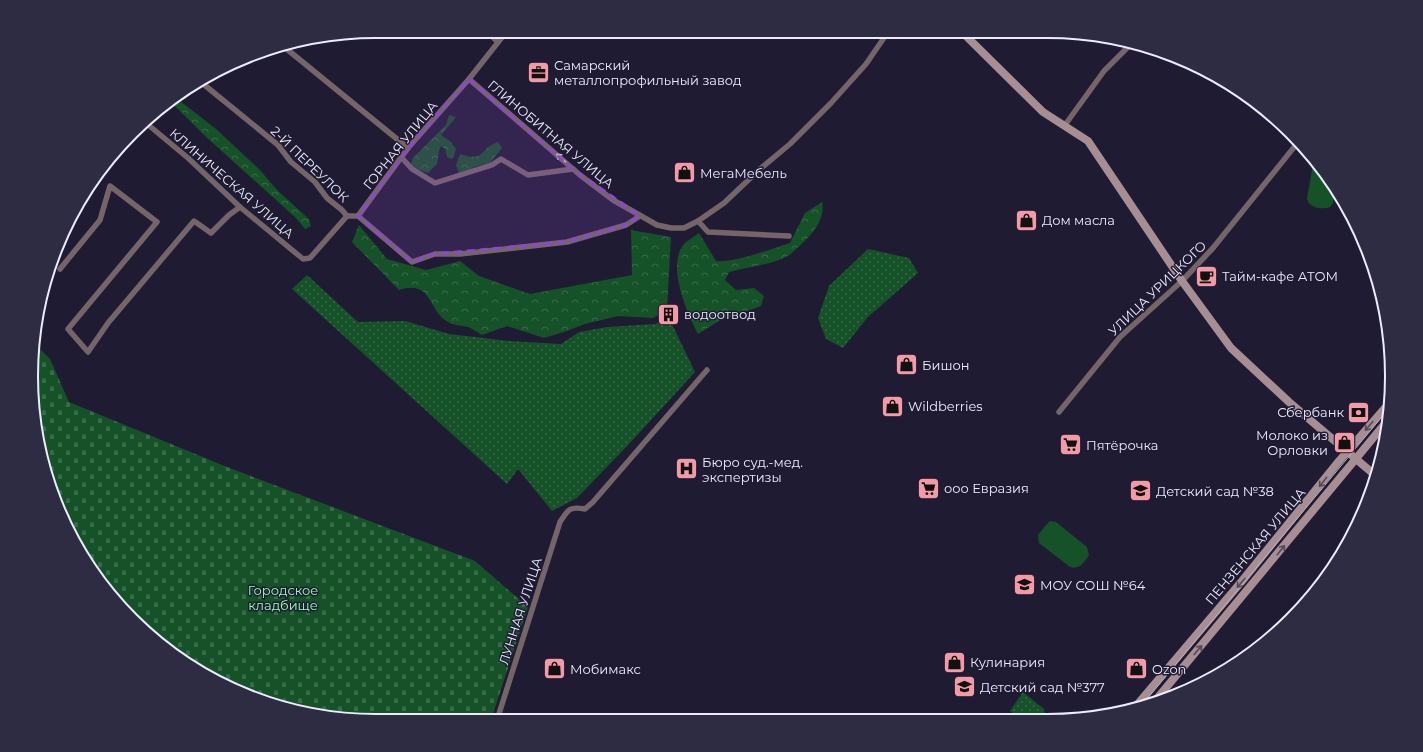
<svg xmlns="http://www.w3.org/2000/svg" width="1423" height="752" viewBox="0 0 1423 752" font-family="Montserrat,sans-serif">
	<defs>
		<pattern id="green-dots" width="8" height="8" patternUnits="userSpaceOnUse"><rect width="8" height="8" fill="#165228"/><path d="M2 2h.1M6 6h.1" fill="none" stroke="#386b48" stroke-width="1.8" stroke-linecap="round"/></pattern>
		<pattern id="forest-crowns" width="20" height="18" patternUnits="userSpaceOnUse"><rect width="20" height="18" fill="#165228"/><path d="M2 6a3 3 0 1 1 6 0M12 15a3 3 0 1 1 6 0" fill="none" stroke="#386b48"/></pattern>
		<pattern id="cemetery-stones" width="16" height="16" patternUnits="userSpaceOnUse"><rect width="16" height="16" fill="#165228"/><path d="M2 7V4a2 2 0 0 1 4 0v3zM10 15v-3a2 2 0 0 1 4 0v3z" fill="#386b48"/></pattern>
	</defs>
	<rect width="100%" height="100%" fill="#1e1b33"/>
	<g fill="url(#green-dots)">
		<path d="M 868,249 L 909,258 L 918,273 L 868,317 L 843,348 L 826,339 L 818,318 L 829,286 Z"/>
		<path d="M 307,275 L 358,322 L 405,321 L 449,334 L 509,341 L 561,344 L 579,332 L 607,327 L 655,324 L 669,318 L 695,372 L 629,444 L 577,498 L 552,511 L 518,469 L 507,484 L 292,289 Z"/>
		<path d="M 1023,692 L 1044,709 L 1046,718 L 1018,718 L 1010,711 Z"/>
	</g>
	<g fill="url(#forest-crowns)">
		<path d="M 175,97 L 216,129 L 259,169 L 278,191 L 309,219 L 311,226 L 305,229 L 296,218 L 204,135 L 173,104 Z"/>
		<path d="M 449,115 L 456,117 L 441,135 L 451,142 L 456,149 L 454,156 L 451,159 L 447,157 L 445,149 L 441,146 L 439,151 L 437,164 L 428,173 L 410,167 L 413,158 L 446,125 Z"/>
		<path d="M 498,142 L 502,148 L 490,163 L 474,167 L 465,174 L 459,173 L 456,165 L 460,154 C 486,163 479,148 498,142 Z"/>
		<path d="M 822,202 C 826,221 809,238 796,249 C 793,252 790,255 786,257 C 769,265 747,267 729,272 L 725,280 L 736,290 L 754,288 L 764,296 L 761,306 L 719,321 L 698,334 C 687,313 666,265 684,244 C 688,240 695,236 699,233 L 716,261 C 734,263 771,249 790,243 L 805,213 Z"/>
		<path d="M 359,225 L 387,259 L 426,270 L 460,261 L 479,276 L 530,294 L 632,275 L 631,230 L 671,237 L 667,310 L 653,318 L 618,316 L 585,324 L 564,332 L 544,338 L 507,326 L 482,335 C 477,332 473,329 468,327 C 463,325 455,326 450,323 C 427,313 434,279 399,290 L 352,242 Z"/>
	</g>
	<path fill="url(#cemetery-stones)" d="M 37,346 L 50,359 L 69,402 L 227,467 L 475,561 L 528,607 L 491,720 L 354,720 L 286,709 L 223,685 L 166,650 L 117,604 L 57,508 L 32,399 Z"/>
	<g fill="#165228">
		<path d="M 1314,159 L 1335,189 L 1333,203 L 1330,207 C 1322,210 1308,208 1307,198 Z"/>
		<path d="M 1050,521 L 1056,522 L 1087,547 L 1089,555 C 1085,562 1079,570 1070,567 L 1039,543 L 1038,535 L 1046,525 Z"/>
	</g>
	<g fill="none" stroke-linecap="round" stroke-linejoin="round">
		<g stroke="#756568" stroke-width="5.5">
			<path d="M 486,31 L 498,42"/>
			<path d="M 283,46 L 408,148"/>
			<path d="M 469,79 L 580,175 L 613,200 L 657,225 L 671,228 L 684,228 L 698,221 L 724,203 L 760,169 L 790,144 L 831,103 L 866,64 L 888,32"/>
			<path d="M 202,83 L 278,145 L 291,162 L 315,182 L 327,198 L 342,210 L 347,216"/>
			<path d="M 146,123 L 188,158 L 240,207 L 303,259 L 310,258 L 347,216 L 358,216"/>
			<path d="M 1065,125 L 1104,71 L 1133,42"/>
			<path d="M 401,157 L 412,169 L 435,183 L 492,165 L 501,159 L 528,175 L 573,169"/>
			<path d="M 358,216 L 412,262 L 435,254 L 460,254 L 567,242 L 626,225 L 640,216"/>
			<path d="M 358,216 L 408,148 L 469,79 L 507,31"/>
			<path d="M 698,221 L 708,232 L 789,236"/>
			<path d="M 60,269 L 100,220 L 110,186 L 157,222 L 68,329 L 88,352 L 108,323 L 194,221 L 211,233 L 229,215 L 240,207"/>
			<path d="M 1059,412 L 1120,337 L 1182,281 L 1213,248 L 1299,141"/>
			<path d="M 497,720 L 560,522 C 568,510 569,506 585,509 L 593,502 L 707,370"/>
		</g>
		<g stroke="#a78e93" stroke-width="8">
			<path d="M 962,32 L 1043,112 L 1088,141 L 1182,281 L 1231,348 L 1289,402 L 1376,476"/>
			<path d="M 1155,701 L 1388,420"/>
			<path d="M 1136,706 L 1242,581 L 1339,461 L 1391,401"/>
		</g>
		<path stroke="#b5b4c7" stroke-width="1" d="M 1142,705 L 1390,407"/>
	</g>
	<defs><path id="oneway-shaft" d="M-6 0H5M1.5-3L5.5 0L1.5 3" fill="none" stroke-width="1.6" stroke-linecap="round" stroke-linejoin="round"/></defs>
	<use stroke="#bcb6c1" href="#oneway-shaft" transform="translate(561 158) rotate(-139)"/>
	<g stroke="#554959">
		<use href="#oneway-shaft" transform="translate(1369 426) rotate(130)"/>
		<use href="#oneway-shaft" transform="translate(1323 482) rotate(128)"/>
		<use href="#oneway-shaft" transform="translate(1281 550) rotate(-51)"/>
		<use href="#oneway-shaft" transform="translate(1241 583) rotate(130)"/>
		<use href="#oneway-shaft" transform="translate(1198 650) rotate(-50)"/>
	</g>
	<path fill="#8c49c8" fill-opacity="0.2" stroke="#8c49c8" stroke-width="3" stroke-dasharray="8 5" stroke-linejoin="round" d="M 469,79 L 573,169 L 640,216 L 626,225 L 567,242 L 435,254 L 412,262 L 358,216 L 408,148 Z"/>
	<defs>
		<symbol id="office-square" viewBox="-11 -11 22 22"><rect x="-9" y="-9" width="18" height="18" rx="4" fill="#f49aa6" stroke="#1e1b33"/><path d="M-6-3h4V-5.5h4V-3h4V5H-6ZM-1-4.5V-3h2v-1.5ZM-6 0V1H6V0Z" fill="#111"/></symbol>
		<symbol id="shop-square" viewBox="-11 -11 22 22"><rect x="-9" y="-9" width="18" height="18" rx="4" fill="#f49aa6" stroke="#1e1b33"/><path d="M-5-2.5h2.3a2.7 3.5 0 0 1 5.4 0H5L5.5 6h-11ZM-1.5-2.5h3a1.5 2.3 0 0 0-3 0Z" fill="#111"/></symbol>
		<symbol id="cafe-square" viewBox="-11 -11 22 22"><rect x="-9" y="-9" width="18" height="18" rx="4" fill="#f49aa6" stroke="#1e1b33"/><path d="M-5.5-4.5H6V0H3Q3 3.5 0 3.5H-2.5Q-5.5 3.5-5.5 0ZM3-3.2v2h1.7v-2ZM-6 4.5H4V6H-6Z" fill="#111"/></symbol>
		<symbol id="building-square" viewBox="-11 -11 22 22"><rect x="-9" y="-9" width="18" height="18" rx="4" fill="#f49aa6" stroke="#1e1b33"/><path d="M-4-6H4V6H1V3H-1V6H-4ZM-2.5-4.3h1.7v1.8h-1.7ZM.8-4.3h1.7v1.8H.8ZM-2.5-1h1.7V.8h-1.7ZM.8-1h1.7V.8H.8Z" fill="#111"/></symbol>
		<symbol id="bank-square" viewBox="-11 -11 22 22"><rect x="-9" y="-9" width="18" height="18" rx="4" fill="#f49aa6" stroke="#1e1b33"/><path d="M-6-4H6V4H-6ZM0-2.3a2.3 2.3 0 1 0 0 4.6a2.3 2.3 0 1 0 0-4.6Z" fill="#111"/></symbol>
		<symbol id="supermarket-square" viewBox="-11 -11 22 22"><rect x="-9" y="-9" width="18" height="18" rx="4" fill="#f49aa6" stroke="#1e1b33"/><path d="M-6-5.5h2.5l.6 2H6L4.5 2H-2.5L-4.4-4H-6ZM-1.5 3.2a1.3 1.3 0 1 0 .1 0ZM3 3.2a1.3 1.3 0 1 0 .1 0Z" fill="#111"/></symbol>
		<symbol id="hospital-square" viewBox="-11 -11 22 22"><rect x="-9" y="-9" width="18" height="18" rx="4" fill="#f49aa6" stroke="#1e1b33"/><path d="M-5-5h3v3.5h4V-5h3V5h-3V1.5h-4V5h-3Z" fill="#111"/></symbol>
		<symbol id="school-square" viewBox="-11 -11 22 22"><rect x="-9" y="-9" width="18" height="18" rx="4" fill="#f49aa6" stroke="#1e1b33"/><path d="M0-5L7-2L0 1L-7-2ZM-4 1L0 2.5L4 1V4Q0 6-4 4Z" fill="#111"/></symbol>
	</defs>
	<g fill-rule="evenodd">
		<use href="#office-square" x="526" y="60" width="25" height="25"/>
		<use href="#shop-square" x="672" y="160" width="25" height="25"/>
		<use href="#shop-square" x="1014" y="208" width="25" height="25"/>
		<use href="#cafe-square" x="1194" y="264" width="25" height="25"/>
		<use href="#building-square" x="656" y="302" width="25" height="25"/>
		<use href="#shop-square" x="894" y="352" width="25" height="25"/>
		<use href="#shop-square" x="880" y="394" width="25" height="25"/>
		<use href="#bank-square" x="1346" y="400" width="25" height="25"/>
		<use href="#shop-square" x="1332" y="430" width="25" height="25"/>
		<use href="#supermarket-square" x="1058" y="432" width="25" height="25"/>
		<use href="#hospital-square" x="674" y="456" width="25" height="25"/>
		<use href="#supermarket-square" x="916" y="476" width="25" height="25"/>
		<use href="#school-square" x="1128" y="478" width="25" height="25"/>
		<use href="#school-square" x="1012" y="572" width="25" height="25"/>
		<use href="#shop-square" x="942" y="650" width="25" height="25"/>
		<use href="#shop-square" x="542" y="656" width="25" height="25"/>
		<use href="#shop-square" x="1124" y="656" width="25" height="25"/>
		<use href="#school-square" x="952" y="674" width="25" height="25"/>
	</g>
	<g text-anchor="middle" stroke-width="3" stroke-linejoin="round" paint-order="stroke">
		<g font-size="13" fill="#ececfd" stroke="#1e1b33" text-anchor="start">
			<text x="554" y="70">Самарский<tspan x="554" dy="15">металлопрофильный завод</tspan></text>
			<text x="700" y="178">МегаМебель</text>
			<text x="1042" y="225">Дом масла</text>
			<text x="1222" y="281">Тайм-кафе АТОМ</text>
			<text x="684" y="319">водоотвод</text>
			<text x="922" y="370">Бишон</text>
			<text x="908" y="411">Wildberries</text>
			<text x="1344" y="417" text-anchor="end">Сбербанк</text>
			<text x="1328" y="440" text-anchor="end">Молоко из<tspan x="1328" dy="15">Орловки</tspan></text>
			<text x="1086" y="450">Пятёрочка</text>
			<text x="702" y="467">Бюро суд.-мед.<tspan x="702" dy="15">экспертизы</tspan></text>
			<text x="944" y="493">ооо Евразия</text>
			<text x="1156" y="496">Детский сад №38</text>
			<text x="1040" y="590">МОУ СОШ №64</text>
			<text x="970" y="667">Кулинария</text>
			<text x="570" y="674">Мобимакс</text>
			<text x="1152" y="674">Ozon</text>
			<text x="980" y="692">Детский сад №377</text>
		</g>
		<g font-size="13" fill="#ececfd" stroke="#1e1b33">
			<text transform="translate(551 134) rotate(40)" y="5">ГЛИНОБИТНАЯ УЛИЦА</text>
			<text transform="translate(400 145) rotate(-51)" y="5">ГОРНАЯ УЛИЦА</text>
			<text transform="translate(310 164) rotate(44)" y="5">2-Й ПЕРЕУЛОК</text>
			<text transform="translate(232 183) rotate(41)" y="5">КЛИНИЧЕСКАЯ УЛИЦА</text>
			<text transform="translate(1157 288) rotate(-44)" y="5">УЛИЦА УРИЦКОГО</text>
			<text transform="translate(1255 546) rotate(-50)" y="5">ПЕНЗЕНСКАЯ УЛИЦА</text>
			<text transform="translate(520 611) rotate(-72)" y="5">ЛУННАЯ УЛИЦА</text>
		</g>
		<g font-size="13" fill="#98ffae" stroke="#1e1b33">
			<text x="283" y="595">Городское<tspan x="283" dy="15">кладбище</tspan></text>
		</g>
	</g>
	<path d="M0 0H1423V752H0ZM376 38H1047A338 338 0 0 1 1385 376V376A338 338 0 0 1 1047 714H376A338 338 0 0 1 38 376V376A338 338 0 0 1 376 38Z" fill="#2e2c43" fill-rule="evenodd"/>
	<path fill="none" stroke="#ececfd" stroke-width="2" d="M376 38H1047A338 338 0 0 1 1385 376V376A338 338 0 0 1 1047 714H376A338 338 0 0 1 38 376V376A338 338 0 0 1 376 38Z"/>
</svg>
